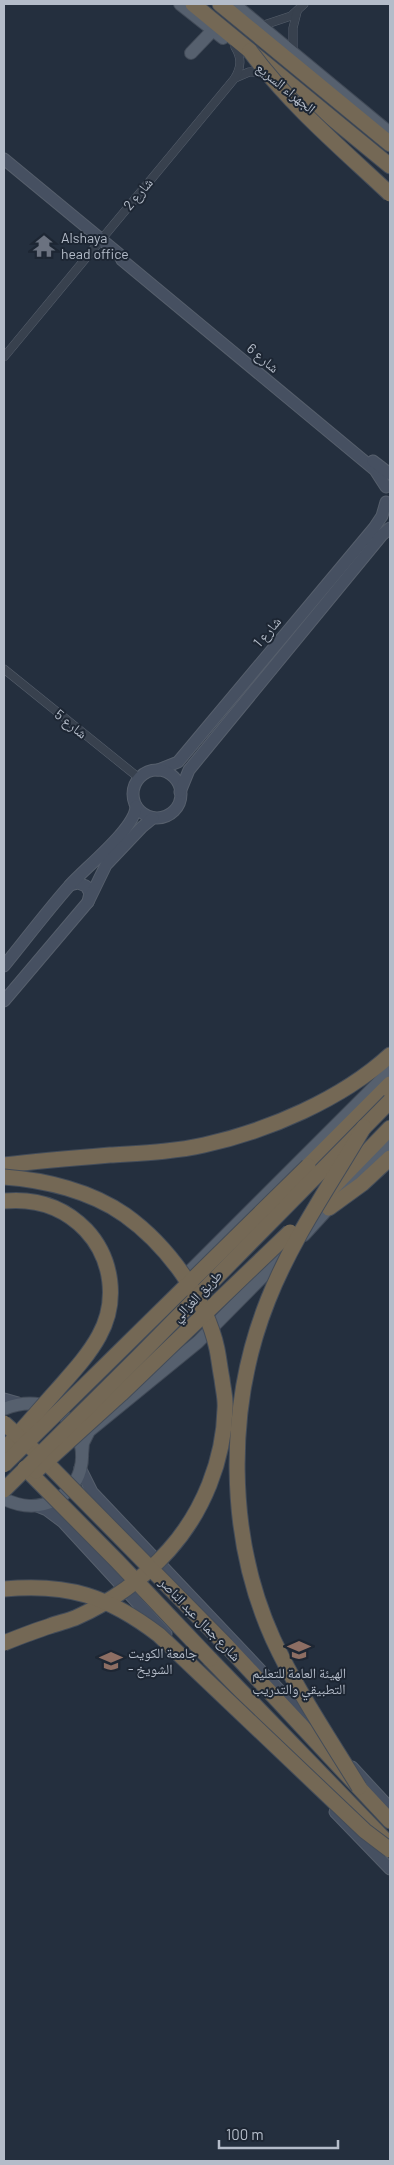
<svg xmlns="http://www.w3.org/2000/svg" width="394" height="2165" viewBox="0 0 394 2165" font-family="Barlow,'Noto Naskh Arabic',sans-serif">
	<rect width="100%" height="100%" fill="#242f3e"/>
	<g fill="none" stroke-linecap="round" stroke-linejoin="round">
		<defs>
			<g id="street">
				<path d="M 261,26 L 291,16 L 304,4"/>
				<path d="M 293,52 L 293,28 L 297,12"/>
				<path d="M 235,78 L 249,72 L 264,72"/>
				<path d="M 4,357 L 235,78 C 241,67 242,58 235,47"/>
				<path d="M 4,669 L 139,778"/>
			</g>
			<g id="secondary">
				<path d="M 4,159 L 119,254 L 122,260 L 375,470 L 386,487"/>
				<path d="M 373,461 L 390,474"/>
				<path d="M 158,770 L 178,762 L 374,528 L 382,516 L 386,502"/>
				<circle cx="157" cy="794" r="24"/>
				<path d="M 180,792 L 189,770 L 382,535 L 390,528"/>
				<path d="M 70,885 L 78,883 L 86,886 L 90,893 L 88,902"/>
				<path d="M 4,966 C 26,939 47,911 70,885 C 85,868 136,828 136,806"/>
				<path d="M 4,1001 L 88,902 L 106,865 L 142,827 L 153,818"/>
				<path d="M 4,1399 L 18,1403"/>
				<path d="M 80,1468 L 92,1492 L 321,1734"/>
				<path d="M 37,1506 L 47,1510 L 63,1522 L 166,1634"/>
				<path d="M 352,1767 L 390,1808"/>
				<path d="M 335,1812 L 390,1869"/>
			</g>
			<g id="primary">
				<path d="M 180,4 L 223,38"/>
				<path d="M 234,4 L 390,133"/>
				<path d="M 191,53 L 213,30"/>
				<path d="M 304,1235 L 390,1141"/>
				<path d="M 187,1274 L 390,1071"/>
				<path d="M 4,1409 C 75,1381 110,1471 55,1500 C 37,1509 21,1507 4,1499"/>
				<path d="M 82,1455 L 83,1443 L 89,1431 L 198,1342 L 288,1251"/>
			</g>
			<g id="highway">
				<path d="M 193,4 L 390,166"/>
				<path d="M 220,4 L 390,144"/>
				<path d="M 4,1165 C 39,1161 74,1158 110,1155 C 141,1153 173,1152 204,1145 C 268,1131 342,1099 390,1055"/>
				<path d="M 308,1166 L 390,1084"/>
				<path d="M 327,1193 L 390,1128"/>
				<path d="M 329,1208 L 362,1184 L 390,1158"/>
				<path d="M 226,1645 L 390,1821"/>
				<path d="M 210,1659 L 388,1843"/>
			</g>
		</defs>
		<use href="#street" stroke="#565f6c" stroke-width="9"/>
		<use href="#secondary" stroke="#565f6c" stroke-width="13"/>
		<use href="#primary" stroke="#414a57" stroke-width="14"/>
		<use href="#highway" stroke="#434c59" stroke-width="17"/>
		<use href="#street" stroke="#38414e" stroke-width="8"/>
		<use href="#secondary" stroke="#465061" stroke-width="11"/>
		<use href="#primary" stroke="#56606e" stroke-width="12"/>
		<use href="#highway" stroke="#746855" stroke-width="15"/>
		<defs>
			<g id="highway-bridge">
				<path d="M 250,51 C 290,105 341,148 390,194"/>
				<path d="M 4,1177 C 45,1180 91,1191 125,1215 C 167,1245 206,1298 217,1349 C 219,1359 220,1369 222,1379 C 223,1389 226,1399 225,1409 C 224,1460 203,1512 169,1550 C 143,1579 111,1602 75,1618 C 67,1621 58,1623 50,1626 C 34,1631 19,1637 4,1643"/>
				<path d="M 4,1201 C 36,1198 64,1207 86,1230 C 113,1259 118,1302 99,1336 C 88,1356 72,1373 57,1390 C 39,1410 22,1430 4,1450"/>
				<path d="M 4,1423 L 37,1453 L 226,1645"/>
				<path d="M 4,1465 L 308,1166"/>
				<path d="M 25,1468 L 117,1561 L 210,1659"/>
				<path d="M 36,1471 L 121,1394 L 290,1232"/>
				<path d="M 4,1490 L 138,1357 L 390,1101"/>
				<path d="M 4,1589 C 68,1583 108,1596 159,1635 L 365,1831 L 390,1850"/>
				<path d="M 359,1787 C 329,1738 297,1691 273,1639 C 226,1535 226,1405 268,1300 C 292,1239 331,1184 364,1127"/>
			</g>
		</defs>
		<use href="#highway-bridge" stroke="#434c59" stroke-width="17" stroke-linecap="butt"/>
		<use href="#highway-bridge" stroke="#746855" stroke-width="15"/>
	</g>
	<defs>
		<symbol id="temple-bare" viewBox="-9 -9 18 18"><path d="M0-6L5-2H3V0L6.5 2.5H4V6H1.5V3h-3V6H-4V2.5H-6.5L-3 0V-2H-5Z" fill="#6b7280" stroke="#1d2633" stroke-width="2.5" paint-order="stroke"/></symbol>
		<symbol id="university-bare" viewBox="-9 -9 18 18"><path d="M0-5L7-2L0 1L-7-2ZM-4 1L0 2.5L4 1V4Q0 6-4 4Z" fill="#8d6e63" stroke="#1d2633" stroke-width="2.5" paint-order="stroke"/></symbol>
	</defs>
	<g fill-rule="evenodd">
		<use href="#temple-bare" x="28" y="230" width="32" height="32"/>
		<use href="#university-bare" x="283" y="1634" width="32" height="32"/>
		<use href="#university-bare" x="95" y="1645" width="32" height="32"/>
	</g>
	<g text-anchor="middle" stroke-width="4" stroke-linejoin="round" paint-order="stroke">
		<g font-size="14" fill="#b4bcc9" stroke="#1d2633">
			<text transform="translate(286 88) rotate(39)" y="5">الجهراء السريع</text>
			<text transform="translate(138 194) rotate(-50)" y="5">شارع 2</text>
			<text transform="translate(263 358) rotate(40)" y="5">شارع 6</text>
			<text transform="translate(267 632) rotate(-50)" y="5">شارع 1</text>
			<text transform="translate(71 724) rotate(39)" y="5">شارع 5</text>
			<text transform="translate(197 1296) rotate(-46)" y="5">طريق الغزالي</text>
			<text transform="translate(200 1619) rotate(46)" y="5">شارع جمال عبد الناصر</text>
		</g>
		<g font-size="14" fill="#b4bcc9" stroke="#1d2633" text-anchor="start">
			<text x="61" y="243">Alshaya<tspan x="61" dy="16">head office</tspan></text>
			<text x="128" y="1658">جامعة الكويت<tspan x="128" dy="16">- الشويخ</tspan></text>
			<text x="299" y="1678" text-anchor="middle">الهيئة العامة للتعليم<tspan x="299" dy="16">التطبيقي والتدريب</tspan></text>
		</g>
	</g>
	<rect width="394" height="2165" fill="none" stroke="#b4bcc9" stroke-width="10"/>
	<path d="M219 2140v8h119v-8" fill="none" stroke="#b4bcc9" stroke-width="2.5"/>
	<text x="226" y="2140" font-size="15" fill="#b4bcc9" stroke="#1d2633" stroke-width="4" paint-order="stroke">100 m</text>
</svg>
